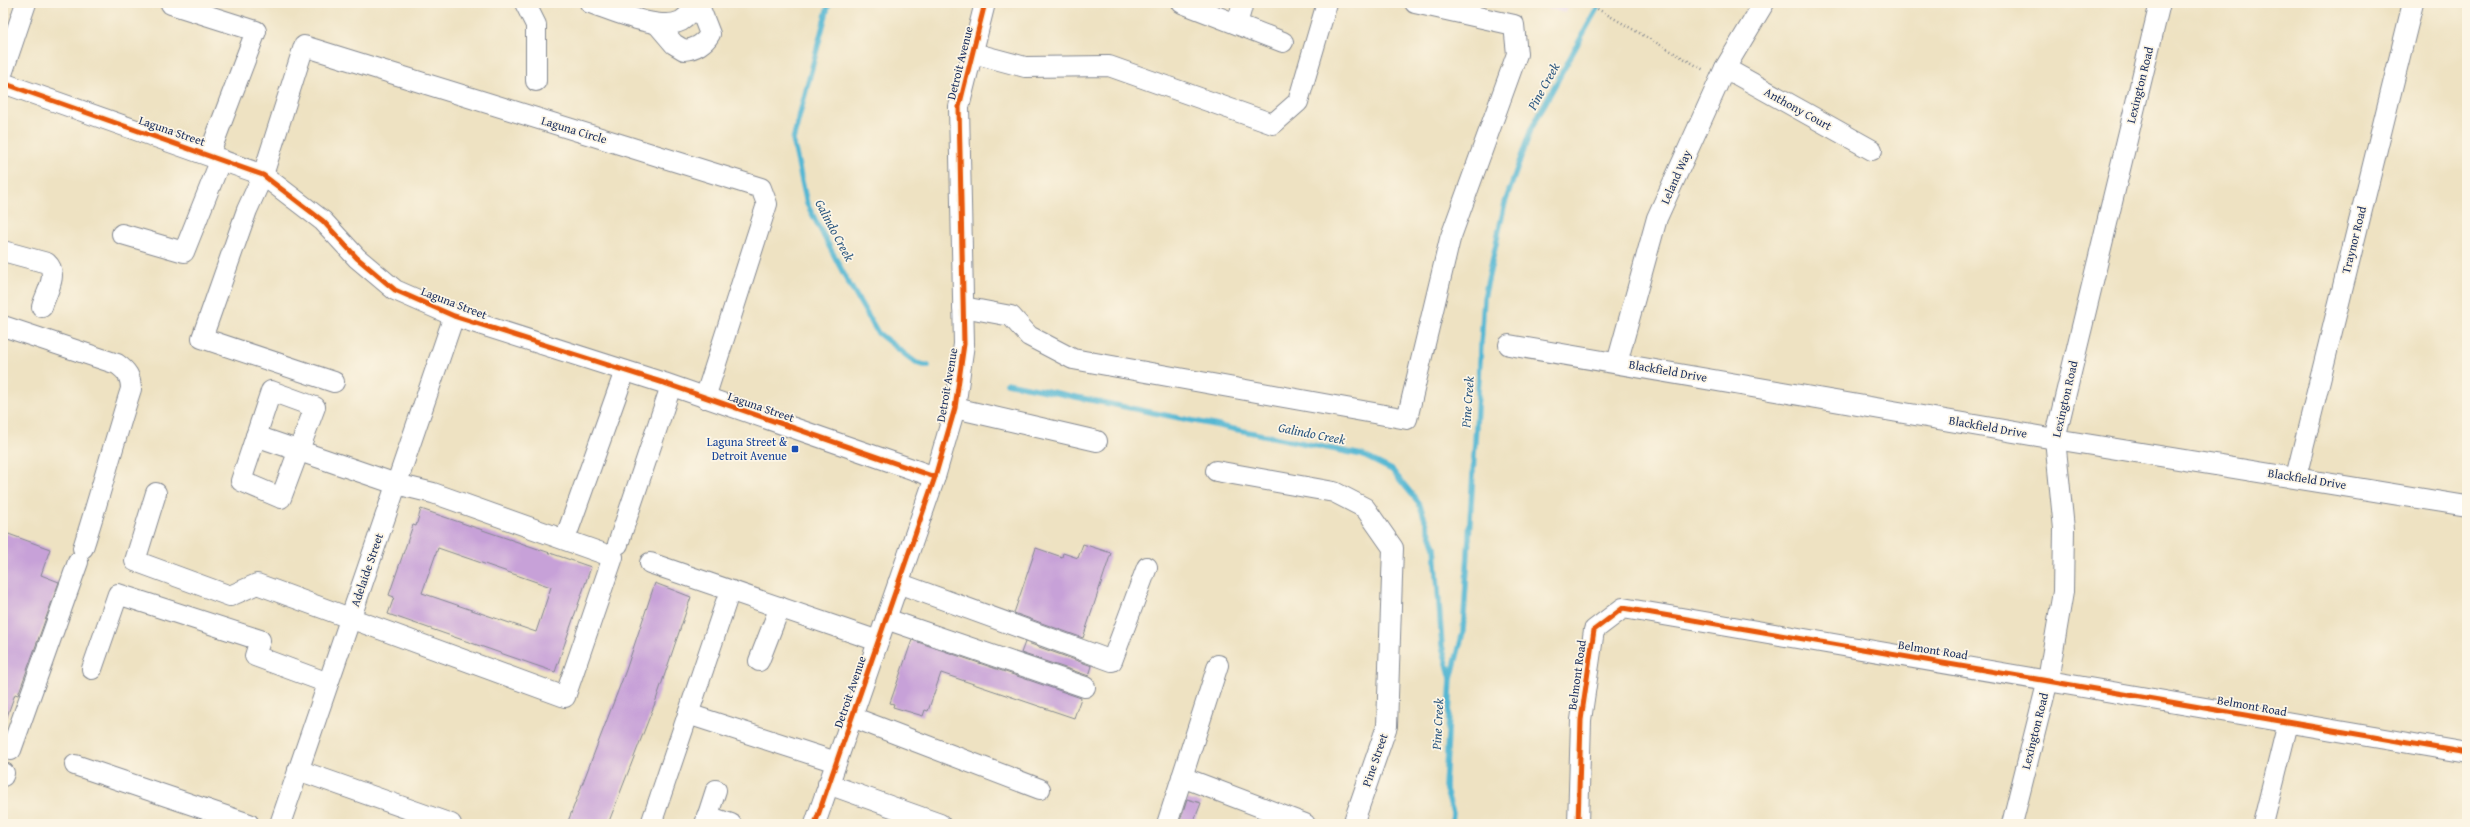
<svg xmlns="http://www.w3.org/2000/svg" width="2470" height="827" viewBox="0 0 2470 827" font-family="'Gentium Book Plus',serif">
	<rect width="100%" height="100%" fill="#fcf5e5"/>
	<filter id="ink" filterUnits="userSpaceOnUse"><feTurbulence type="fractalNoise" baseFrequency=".025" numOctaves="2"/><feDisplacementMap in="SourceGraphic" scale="8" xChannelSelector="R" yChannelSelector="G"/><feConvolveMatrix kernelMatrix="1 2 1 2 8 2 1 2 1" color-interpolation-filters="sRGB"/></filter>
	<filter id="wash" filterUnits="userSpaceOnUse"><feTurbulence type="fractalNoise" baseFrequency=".012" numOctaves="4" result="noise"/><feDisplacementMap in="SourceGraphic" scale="16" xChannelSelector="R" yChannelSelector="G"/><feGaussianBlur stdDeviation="0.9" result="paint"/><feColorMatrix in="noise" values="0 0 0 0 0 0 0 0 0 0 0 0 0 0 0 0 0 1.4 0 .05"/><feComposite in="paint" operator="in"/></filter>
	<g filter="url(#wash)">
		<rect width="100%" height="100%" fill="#eee2c2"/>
		<path fill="#e5d3f1" d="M 1527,3 L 1570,3 L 1565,13 Z"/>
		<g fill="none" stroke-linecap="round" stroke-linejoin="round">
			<g stroke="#55b7d3" stroke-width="5.5">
				<path d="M 829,3 L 793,140 L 807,204 L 847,280 L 878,333 L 916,363 L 928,366"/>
				<path d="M 1007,383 L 1362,455 L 1392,470 L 1419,503 L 1435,547 L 1442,646 L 1451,678"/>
				<path d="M 1452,824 L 1453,813 L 1445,787 L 1451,679 L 1463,632 L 1484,298 L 1505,203 L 1531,129 L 1600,3"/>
			</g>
		</g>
		<g id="blocks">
			<g fill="#c7a1d8" fill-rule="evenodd">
				<path d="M 421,509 L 591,567 L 555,672 L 388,614 L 394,597 L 389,595 L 413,525 L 416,526 ZM 438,548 L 551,587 L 536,632 L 422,593 Z"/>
				<path d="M 3,532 L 50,549 L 41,575 L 59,582 L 18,695 L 15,694 L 5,722 L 3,722 Z"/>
				<path d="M 1083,544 L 1111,553 L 1083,638 L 1014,613 L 1036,548 L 1062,557 L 1063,553 L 1078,558 Z"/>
				<path d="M 655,583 L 691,597 L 655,703 L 608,824 L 567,824 L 626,670 Z"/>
				<path d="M 912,640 L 1081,698 L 1074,718 L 941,673 L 928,711 L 925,710 L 923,716 L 893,707 L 894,704 L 890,703 Z"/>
				<path d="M 1025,642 L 1092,666 L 1089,676 L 1021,653 Z"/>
				<path d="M 1187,799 L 1201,803 L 1193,824 L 1179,824 Z"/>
			</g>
		</g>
	</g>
	<g filter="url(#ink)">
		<use href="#blocks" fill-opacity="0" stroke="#848890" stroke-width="1"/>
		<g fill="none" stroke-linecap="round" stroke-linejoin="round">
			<defs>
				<g id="minor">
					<path d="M 525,3 L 536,25 L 536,81"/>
					<path d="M 590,3 C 612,10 659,32 681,21 C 688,17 693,10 698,3"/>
					<path d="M 1182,3 L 1283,42"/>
					<path d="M 171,4 L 256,31 L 209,155"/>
					<path d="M 657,24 L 674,44 L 684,50 C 695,49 705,43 710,34 L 698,3"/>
					<path d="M 1237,24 L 1243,3"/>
					<path d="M 973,53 L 1025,67 L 1109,66 L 1273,124 L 1298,102 L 1327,3"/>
					<path d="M 1725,68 L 1872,150"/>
					<path d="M 3,71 L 26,3"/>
					<path d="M 3,83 L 263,175 L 323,221 L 357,258 L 395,290 L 454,316 L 664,383 L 935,477"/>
					<path d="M 122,234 L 184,252 L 221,159"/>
					<path d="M 3,251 L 47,263 C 59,274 46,293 42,307"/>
					<path d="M 963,307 L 1011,316 L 1029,336 L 1073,359 L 1407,419 L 1450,239 L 1517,54 L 1514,25 L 1415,3"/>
					<path d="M 3,326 L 117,364 C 127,371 131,377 131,389 C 114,442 100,495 83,548"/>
					<path d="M 1509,345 L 2055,439 L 2467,506"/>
					<path d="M 1617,363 L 1657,218 L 1725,68 L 1764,3"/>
					<path d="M 334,382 L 202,338 L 247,210 L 263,175 L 304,46 L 761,188 L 767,204 L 705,398"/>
					<path d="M 271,391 L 315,407 L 281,498 L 241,481 Z"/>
					<path d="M 955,408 L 1097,441"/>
					<path d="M 1216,471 L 1334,492 L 1365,508 L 1393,548 L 1387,726 L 1353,824"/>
					<path d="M 2296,477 L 2413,3"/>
					<path d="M 156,493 L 135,561 L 230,596 L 257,584 L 565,697 L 613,557 L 433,493 L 396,484 L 256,436"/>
					<path d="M 569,528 L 625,371"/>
					<path d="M 618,544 L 671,386"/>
					<path d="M 650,563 L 878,641"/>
					<path d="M 898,583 L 1112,661 L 1147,567"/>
					<path d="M 886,619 L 1085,687"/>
					<path d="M 759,661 L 780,607"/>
					<path d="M 92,669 L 118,594 L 260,640 L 255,656 L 328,683"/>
					<path d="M 688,714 L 836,762"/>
					<path d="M 852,717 L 1040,789"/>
					<path d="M 3,747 L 11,750 L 78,562"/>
					<path d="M 75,765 L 249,824"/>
					<path d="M 298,770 L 451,824"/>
					<path d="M 3,776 L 4,773"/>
					<path d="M 1182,777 L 1305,824"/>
					<path d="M 828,784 L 940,824"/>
					<path d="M 707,816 L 731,824"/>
					<path d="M 280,824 L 454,316"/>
					<path d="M 651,824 L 726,602"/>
					<path d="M 705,824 L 716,790"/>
					<path d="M 815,824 L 935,477 L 955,408 L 964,344 L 959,107 L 985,3"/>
					<path d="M 1167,824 L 1218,665"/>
					<path d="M 1578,824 L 1581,720 L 1594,630 L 1623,608 L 2467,753"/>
					<path d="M 2012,824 L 2048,680 L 2063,592 L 2064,529 L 2055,439 L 2160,3"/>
					<path d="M 2263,824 L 2288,723"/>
				</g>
			</defs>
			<use href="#minor" stroke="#848890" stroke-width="22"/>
			<path stroke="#848890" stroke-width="2.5" stroke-dasharray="1 3" stroke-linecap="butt" d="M 1587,3 L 1704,70"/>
			<use href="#minor" stroke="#fff" stroke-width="20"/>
			<defs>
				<g id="cycleway">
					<path d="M 3,83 L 263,175 L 323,221 L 357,258 L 395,290 L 454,316 L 664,383 L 935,477"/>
					<path d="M 815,824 L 935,477 L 955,408 L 964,344 L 959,107 L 985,3"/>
					<path d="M 1578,824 L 1581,720 L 1594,630 L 1623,608 L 2467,753"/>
				</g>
			</defs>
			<use href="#cycleway" stroke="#fcf5e5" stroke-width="8"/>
			<use href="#cycleway" stroke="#e8590c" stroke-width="5"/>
		</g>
	</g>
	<rect fill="#1a4fb4" stroke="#fcf5e5" stroke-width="1.5" x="791" y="445" width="8" height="8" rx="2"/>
	<g text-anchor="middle" stroke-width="3.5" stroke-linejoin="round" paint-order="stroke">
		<g font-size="12" fill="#1b2f5e" stroke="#fcf5e5">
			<text transform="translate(960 63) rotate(-76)" y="4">Detroit Avenue</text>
			<text transform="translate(2140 85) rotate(-76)" y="4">Lexington Road</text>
			<text transform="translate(1798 109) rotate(29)" y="4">Anthony Court</text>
			<text transform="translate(574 130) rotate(17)" y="4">Laguna Circle</text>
			<text transform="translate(172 131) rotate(19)" y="4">Laguna Street</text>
			<text transform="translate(1676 177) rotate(-66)" y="4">Leland Way</text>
			<text transform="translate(2354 240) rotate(-76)" y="4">Traynor Road</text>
			<text transform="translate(454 303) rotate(21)" y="4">Laguna Street</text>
			<text transform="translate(1668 371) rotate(10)" y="4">Blackfield Drive</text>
			<text transform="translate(947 385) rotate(-80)" y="4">Detroit Avenue</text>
			<text transform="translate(2065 399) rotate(-77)" y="4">Lexington Road</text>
			<text transform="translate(761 407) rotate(19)" y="4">Laguna Street</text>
			<text transform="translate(1988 427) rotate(10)" y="4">Blackfield Drive</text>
			<text transform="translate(2307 479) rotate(9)" y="4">Blackfield Drive</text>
			<text transform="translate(367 570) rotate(-71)" y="4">Adelaide Street</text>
			<text transform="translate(1933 650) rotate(9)" y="4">Belmont Road</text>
			<text transform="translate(1577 675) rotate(-82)" y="4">Belmont Road</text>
			<text transform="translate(850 692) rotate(-71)" y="4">Detroit Avenue</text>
			<text transform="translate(2252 706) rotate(10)" y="4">Belmont Road</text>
			<text transform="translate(2035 731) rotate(-76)" y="4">Lexington Road</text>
			<text transform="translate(1375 760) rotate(-71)" y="4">Pine Street</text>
		</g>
		<g font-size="12" fill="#164399" stroke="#fcf5e5" text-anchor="end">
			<text x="787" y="446">Laguna Street &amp;<tspan x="787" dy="14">Detroit Avenue</tspan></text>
		</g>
		<g font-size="13" font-style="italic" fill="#2c5881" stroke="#fcf5e5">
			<text transform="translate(1543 86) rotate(-61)" y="5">Pine Creek</text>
			<text transform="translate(835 230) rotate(62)" y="5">Galindo Creek</text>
			<text transform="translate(1467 402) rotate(-86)" y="5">Pine Creek</text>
			<text transform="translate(1312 433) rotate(11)" y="5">Galindo Creek</text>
			<text transform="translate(1437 724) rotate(-87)" y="5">Pine Creek</text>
		</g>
	</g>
	<rect width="2470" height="827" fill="none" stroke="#fcf5e5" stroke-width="16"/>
</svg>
